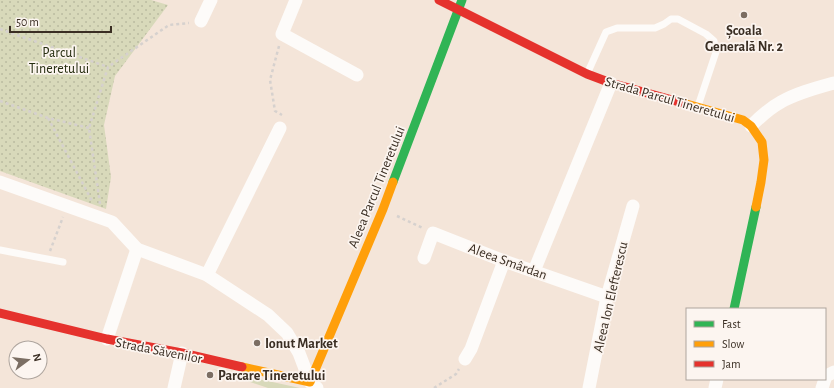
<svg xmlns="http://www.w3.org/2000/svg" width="834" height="388" viewBox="0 0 834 388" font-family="'Alegreya Sans',sans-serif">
	<defs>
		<pattern id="park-dots" width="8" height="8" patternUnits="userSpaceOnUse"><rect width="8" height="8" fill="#d8d9ba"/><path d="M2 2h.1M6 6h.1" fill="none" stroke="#babba0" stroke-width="1.8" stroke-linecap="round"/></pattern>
	</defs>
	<rect width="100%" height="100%" fill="#f4e5d9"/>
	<path fill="#d8d9ba" d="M 212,369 L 300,388 L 268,388 Z"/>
	<path fill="url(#park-dots)" d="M 0,0 L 151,0 L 168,5 L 115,76 L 104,125 L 111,177 L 106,209 L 0,171 Z"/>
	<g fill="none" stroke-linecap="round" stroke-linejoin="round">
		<g stroke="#d6d1ce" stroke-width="2.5" stroke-dasharray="3 3" stroke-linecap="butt">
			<path d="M 0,29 L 108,67"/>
			<path d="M 279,46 L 270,80 L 275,111 L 282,115"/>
			<path d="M 0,101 L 48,118 L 89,128"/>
			<path d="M 48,118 L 92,201"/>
			<path d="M 100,204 L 89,128 L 108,67 L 169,25 L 189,23"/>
			<path d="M 397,216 L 423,228"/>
			<path d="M 50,251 L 63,217"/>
			<path d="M 434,388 L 456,374 L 459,369"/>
		</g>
		<g stroke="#fdfbf9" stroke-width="7">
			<path d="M 587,74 L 606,32 L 617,28 L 655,28 L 664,24 L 671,19 L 678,19 L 706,34 L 714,41 L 716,52 L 698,106"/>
			<path d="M 0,250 L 63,262"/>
		</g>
		<g stroke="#fdfbf9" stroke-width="13">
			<path d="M 296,0 L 282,34 L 357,75"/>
			<path d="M 201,21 L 211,0"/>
			<path d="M 751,126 C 760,117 770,108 781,102 C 797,93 816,88 834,83"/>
			<path d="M 0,182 L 112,222 L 137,249 L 207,275 L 268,315 L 287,333 L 299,353 L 310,382 L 317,388"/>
			<path d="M 424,258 L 433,233 L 504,261 L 607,297"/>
			<path d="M 534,271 L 611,83"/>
			<path d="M 207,275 L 280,128"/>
			<path d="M 107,339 L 137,249"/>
			<path d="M 465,359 L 471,349 L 504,261"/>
			<path d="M 174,388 L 182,353"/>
			<path d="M 589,388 L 607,297 L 633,206"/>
			<path d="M 715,388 L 717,379"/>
			<path d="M 822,388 L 826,376 L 834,372"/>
		</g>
		<g stroke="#30b455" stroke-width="9">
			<path d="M 393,182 L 462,0"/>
			<path d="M 734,309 L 756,207"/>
		</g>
		<g stroke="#ff9f0a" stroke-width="9">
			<path d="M 683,103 L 743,120 L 751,126 L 762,142 L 764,160 L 761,182 L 756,207"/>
			<path d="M 242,367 L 310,382 L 383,209 L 393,182"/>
		</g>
		<g stroke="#e5322d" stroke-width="9">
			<path d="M 439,0 L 587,74 L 611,83 L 683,103"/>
			<path d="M 0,313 L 107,339 L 182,353 L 242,367"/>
		</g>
	</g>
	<g fill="#7b6e63" stroke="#fcf5f0" stroke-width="1.5">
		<circle cx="744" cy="15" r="4"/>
		<circle cx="257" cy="343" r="4"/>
		<circle cx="210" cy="375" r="4"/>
	</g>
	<g text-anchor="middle" stroke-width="3.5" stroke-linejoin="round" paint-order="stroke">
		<g font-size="14" font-weight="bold" fill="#3a2e23" stroke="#fcf5f0" text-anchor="start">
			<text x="744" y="35" text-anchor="middle">Școala<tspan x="744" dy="16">Generală Nr. 2</tspan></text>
			<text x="265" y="348">Ionut Market</text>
			<text x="218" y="380">Parcare Tineretului</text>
		</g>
		<g font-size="14" fill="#252d0f" stroke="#fcf5f0">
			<text x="59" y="57">Parcul<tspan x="59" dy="16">Tineretului</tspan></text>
		</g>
		<g font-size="14" fill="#3a2e23" stroke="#fcf5f0">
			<text transform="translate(670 99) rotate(16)" y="5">Strada Parcul Tineretului</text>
			<text transform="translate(376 187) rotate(-68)" y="5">Aleea Parcul Tineretului</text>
			<text transform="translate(508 261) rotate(20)" y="5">Aleea Smârdan</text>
			<text transform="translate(610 297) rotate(-77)" y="5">Aleea Ion Elefterescu</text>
			<text transform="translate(159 350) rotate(11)" y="5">Strada Săvenilor</text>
		</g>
	</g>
	<rect x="686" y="308" width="140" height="72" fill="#fcf5f0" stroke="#aea59e"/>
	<rect x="694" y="321" width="20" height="6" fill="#30b455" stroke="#aea59e"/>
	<text x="722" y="328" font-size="12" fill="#3a2e23">Fast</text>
	<rect x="694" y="341" width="20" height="6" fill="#ff9f0a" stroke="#aea59e"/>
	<text x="722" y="348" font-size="12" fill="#3a2e23">Slow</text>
	<rect x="694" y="361" width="20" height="6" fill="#e5322d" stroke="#aea59e"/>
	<text x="722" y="368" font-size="12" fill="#3a2e23">Jam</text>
	<g transform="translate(28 360) rotate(75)"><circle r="19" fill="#fcf5f0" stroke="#aea59e"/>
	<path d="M0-3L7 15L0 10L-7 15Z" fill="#7b6e63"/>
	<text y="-6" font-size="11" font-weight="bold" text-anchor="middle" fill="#3a2e23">N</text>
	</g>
	<path d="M10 26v6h101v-6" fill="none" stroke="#3a2e23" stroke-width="2"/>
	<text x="16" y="26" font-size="12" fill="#3a2e23" stroke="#fcf5f0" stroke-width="3" paint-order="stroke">50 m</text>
</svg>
